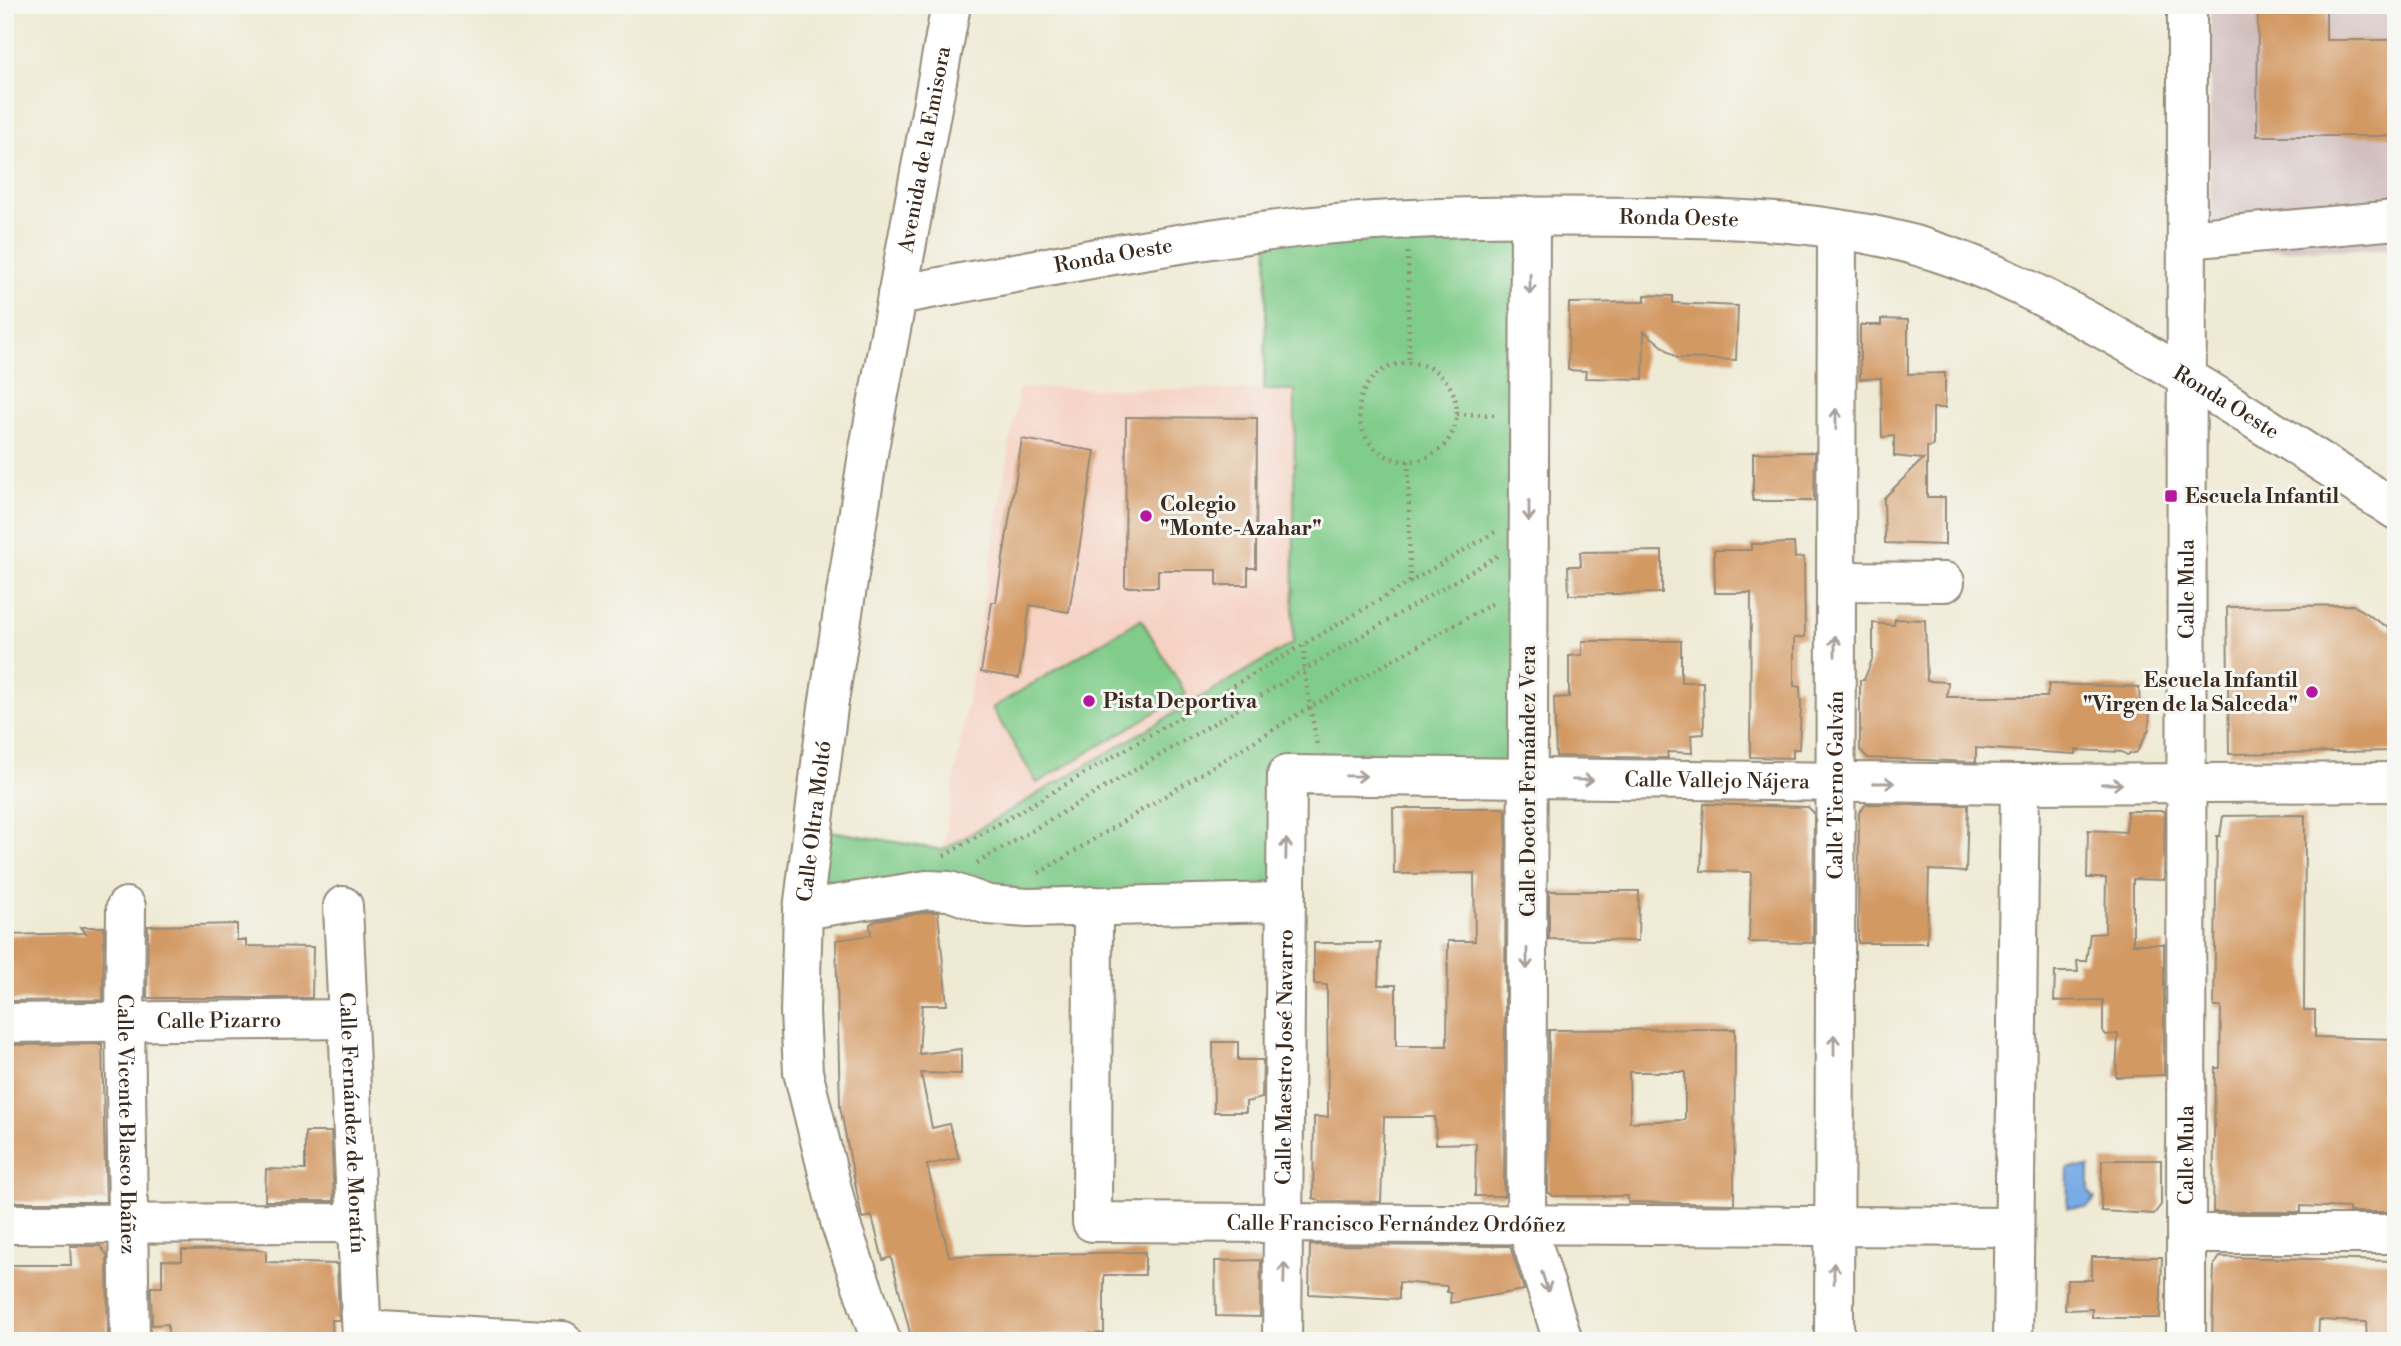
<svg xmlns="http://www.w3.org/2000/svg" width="2401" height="1346" viewBox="0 0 2401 1346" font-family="'Libre Bodoni',serif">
	<rect width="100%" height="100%" fill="#f6f6f2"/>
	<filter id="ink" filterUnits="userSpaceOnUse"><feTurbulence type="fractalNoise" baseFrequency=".0143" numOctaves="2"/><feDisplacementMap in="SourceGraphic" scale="14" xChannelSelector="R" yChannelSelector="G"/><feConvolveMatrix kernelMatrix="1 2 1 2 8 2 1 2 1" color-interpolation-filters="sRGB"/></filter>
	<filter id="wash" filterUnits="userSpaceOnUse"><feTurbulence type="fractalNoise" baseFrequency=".00686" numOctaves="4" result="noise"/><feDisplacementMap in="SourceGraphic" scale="28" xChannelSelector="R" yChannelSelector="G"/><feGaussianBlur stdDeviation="1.57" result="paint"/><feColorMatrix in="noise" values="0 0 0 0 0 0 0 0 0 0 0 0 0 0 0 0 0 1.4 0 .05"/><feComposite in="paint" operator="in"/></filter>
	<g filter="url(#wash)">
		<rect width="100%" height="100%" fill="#efead4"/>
		<path fill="#f6d2c4" d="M 1019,388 L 1295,390 L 1293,643 L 943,850 Z"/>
		<path fill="#d1bfbe" d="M 2210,5 L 2396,5 L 2396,249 L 2210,251 Z"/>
		<g fill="#80cc8a" stroke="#5e7b54" stroke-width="2">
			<path d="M 1530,216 L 1528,779 L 1288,775 L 1285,902 L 803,910 L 813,828 L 943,850 L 1293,643 L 1295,390 L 1264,390 L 1268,232 Z"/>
			<path d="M 1141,619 L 1186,694 L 1037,783 L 992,708 Z"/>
		</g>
		<path fill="#79ace5" stroke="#5a6b82" stroke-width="2" d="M 2089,1167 L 2089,1192 L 2095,1199 L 2088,1207 L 2067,1208 L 2068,1168 Z"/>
		<g id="blocks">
			<g fill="#d39964" fill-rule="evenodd">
				<path d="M 2258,5 L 2326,5 L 2326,40 L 2396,40 L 2396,136 L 2257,136 Z"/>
				<path d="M 1645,295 L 1673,296 L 1673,303 L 1738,306 L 1736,360 L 1677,358 L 1644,331 L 1643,379 L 1585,378 L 1586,371 L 1568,370 L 1569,303 L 1645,302 Z"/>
				<path d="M 1881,319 L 1908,320 L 1908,374 L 1945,373 L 1945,408 L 1933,408 L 1933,446 L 1927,447 L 1927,497 L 1945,497 L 1945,545 L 1885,543 L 1884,498 L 1923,459 L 1894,456 L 1894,436 L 1882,437 L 1881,378 L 1860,379 L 1860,325 L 1881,325 Z"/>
				<path d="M 1126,417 L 1257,418 L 1256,568 L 1248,568 L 1248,585 L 1217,585 L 1217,570 L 1158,570 L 1158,587 L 1125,587 Z"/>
				<path d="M 1022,439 L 1095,451 L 1069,612 L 1030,605 L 1019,678 L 981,672 L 992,602 L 996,602 Z"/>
				<path d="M 1815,452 L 1814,501 L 1753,501 L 1753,453 Z"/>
				<path d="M 1794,543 L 1795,558 L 1804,557 L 1805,637 L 1794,638 L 1794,686 L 1800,687 L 1801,706 L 1799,749 L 1793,749 L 1793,758 L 1750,757 L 1751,593 L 1715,593 L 1714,550 L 1751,550 L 1751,544 Z"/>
				<path d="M 1662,551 L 1662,593 L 1569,595 L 1568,566 L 1581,566 L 1580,552 Z"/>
				<path d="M 2353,605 L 2396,633 L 2396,751 L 2229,754 L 2227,607 Z"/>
				<path d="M 1895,619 L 1925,620 L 1927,681 L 1948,682 L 1947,697 L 2047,697 L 2049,684 L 2139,687 L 2140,706 L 2150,706 L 2149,729 L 2137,752 L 2127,755 L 2122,752 L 2076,750 L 2076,754 L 1976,748 L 1976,762 L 1868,758 L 1860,750 L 1860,680 L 1864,680 L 1873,657 L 1873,623 L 1894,625 Z"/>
				<path d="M 1582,641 L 1681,641 L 1681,682 L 1703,682 L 1704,734 L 1691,735 L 1692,753 L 1667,752 L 1668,758 L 1556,756 L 1554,698 L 1569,697 L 1569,656 L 1582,655 Z"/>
				<path d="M 1704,804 L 1808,807 L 1814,813 L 1813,943 L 1749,942 L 1751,872 L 1701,871 Z"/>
				<path d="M 1866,804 L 1968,805 L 1966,872 L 1929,870 L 1927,943 L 1858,943 L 1859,813 Z"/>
				<path d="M 1393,808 L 1503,808 L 1506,811 L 1504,1196 L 1475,1196 L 1476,1143 L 1436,1144 L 1435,1117 L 1384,1117 L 1381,1202 L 1321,1201 L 1313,1198 L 1314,1117 L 1328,1117 L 1327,985 L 1314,984 L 1314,943 L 1380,943 L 1378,985 L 1396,985 L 1396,1046 L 1447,1046 L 1448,941 L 1475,941 L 1474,873 L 1394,874 Z"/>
				<path d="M 2127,811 L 2165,811 L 2164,880 L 2133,879 L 2133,944 L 2164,944 L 2164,1075 L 2116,1077 L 2118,1034 L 2106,1035 L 2103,1031 L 2103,1000 L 2054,1001 L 2055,972 L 2078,972 L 2077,961 L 2086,961 L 2090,934 L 2105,933 L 2106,878 L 2087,878 L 2088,830 L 2126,832 Z"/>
				<path d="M 2305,815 L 2304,1010 L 2315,1010 L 2315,1037 L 2396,1039 L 2396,1212 L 2349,1212 L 2349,1208 L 2301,1206 L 2301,1212 L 2213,1212 L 2215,1068 L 2220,1068 L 2221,1007 L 2214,1007 L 2217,836 L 2220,836 L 2223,816 Z"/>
				<path d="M 1549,891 L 1639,891 L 1638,941 L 1549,939 Z"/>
				<path d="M 928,912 L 938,912 L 947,1005 L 922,1005 L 919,1054 L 961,1049 L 961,1074 L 921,1073 L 932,1128 L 949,1124 L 959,1158 L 927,1165 L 949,1256 L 1145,1252 L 1145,1275 L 1104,1275 L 1104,1333 L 912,1341 L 891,1257 L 883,1260 L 872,1216 L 862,1218 L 840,1107 L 836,940 L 871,935 L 870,924 L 878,920 Z"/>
				<path d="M 237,924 L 237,940 L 246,940 L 246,946 L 313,947 L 312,998 L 147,998 L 148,926 Z"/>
				<path d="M 81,927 L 104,927 L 103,1000 L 5,1001 L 5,935 L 86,933 Z"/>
				<path d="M 1735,1029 L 1734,1204 L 1628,1202 L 1628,1196 L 1553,1196 L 1548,1192 L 1549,1030 ZM 1629,1072 L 1685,1072 L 1685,1120 L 1630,1122 Z"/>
				<path d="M 1213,1042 L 1238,1042 L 1238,1060 L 1263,1060 L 1262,1098 L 1246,1102 L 1246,1112 L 1214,1112 Z"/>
				<path d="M 102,1044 L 106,1202 L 5,1202 L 5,1045 Z"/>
				<path d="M 305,1132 L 331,1132 L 334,1201 L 265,1201 L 266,1169 L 305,1170 Z"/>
				<path d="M 2102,1160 L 2161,1160 L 2161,1205 L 2154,1214 L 2101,1211 Z"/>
				<path d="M 1310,1245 L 1510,1246 L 1524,1290 L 1450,1303 L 1451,1293 L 1447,1292 L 1447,1286 L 1399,1282 L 1399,1299 L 1309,1294 Z"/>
				<path d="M 70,1246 L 100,1246 L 107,1255 L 108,1341 L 5,1341 L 5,1265 L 71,1265 Z"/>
				<path d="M 252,1249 L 266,1251 L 266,1262 L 337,1264 L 339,1320 L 332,1320 L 333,1341 L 168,1341 L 168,1324 L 152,1325 L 151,1287 L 162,1287 L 162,1260 L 182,1261 L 182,1250 Z"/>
				<path d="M 2092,1257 L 2162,1257 L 2160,1318 L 2092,1318 L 2092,1309 L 2065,1310 L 2067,1280 L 2092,1280 Z"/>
				<path d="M 2220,1257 L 2396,1261 L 2396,1341 L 2367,1341 L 2366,1322 L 2319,1320 L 2318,1341 L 2212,1341 L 2214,1265 Z"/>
				<path d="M 1261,1260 L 1260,1317 L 1216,1316 L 1215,1261 Z"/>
			</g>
		</g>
	</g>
	<g filter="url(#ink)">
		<use href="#blocks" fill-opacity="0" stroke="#958a79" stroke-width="2"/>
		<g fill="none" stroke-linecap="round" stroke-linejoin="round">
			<defs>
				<g id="minor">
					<path d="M 1530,216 L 1526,1223 L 1563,1341"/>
					<path d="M 2187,239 L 2396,220"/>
					<path id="s1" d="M 897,295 C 1029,271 1162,243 1295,228 C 1408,215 1522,216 1636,217 C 1735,218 1838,220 1934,251 C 1991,269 2046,298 2099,327 C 2201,383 2298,447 2396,510"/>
					<path d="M 1836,581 L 1945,582"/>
					<path id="s2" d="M 343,906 L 362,1341"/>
					<path id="s3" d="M 1093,906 L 1092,1222 L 2014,1227"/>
					<path id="s4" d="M 126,907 L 125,1022 L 130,1341"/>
					<path d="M 803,910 L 927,890 L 949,891 L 988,905 L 1028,908 L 1285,902"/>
					<path id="s5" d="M 5,1023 L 347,1019"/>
					<path d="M 5,1224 L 357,1223"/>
					<path d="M 2188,1234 L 2396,1234"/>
					<path d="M 362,1330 L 563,1341"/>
					<path id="s6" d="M 881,1341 L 841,1225 L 803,1072 L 800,1012 L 803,910 L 828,707 L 869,448 L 951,5"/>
					<path id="s7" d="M 1282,1341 L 1287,775 L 2020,784 L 2396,782"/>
					<path id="s8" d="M 1834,1341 L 1837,229"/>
					<path d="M 2013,1341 L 2020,784"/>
					<path id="s9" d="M 2186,1341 L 2187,5"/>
				</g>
			</defs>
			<use href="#minor" stroke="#958a79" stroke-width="42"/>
			<g stroke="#958a79" stroke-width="4.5" stroke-dasharray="2 5" stroke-linecap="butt">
				<path d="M 1408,252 L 1409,363"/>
				<circle cx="1408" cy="412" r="49"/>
				<path d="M 1457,414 L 1498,415"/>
				<path d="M 1408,461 L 1410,582"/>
				<path d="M 1304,645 L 1304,671 L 1317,744"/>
				<path d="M 944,856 L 1495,532"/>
				<path d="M 977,863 L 1497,556"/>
				<path d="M 1039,873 L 1310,707 L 1495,602"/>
			</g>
			<use href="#minor" stroke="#fff" stroke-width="38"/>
		</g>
		<defs><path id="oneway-shaft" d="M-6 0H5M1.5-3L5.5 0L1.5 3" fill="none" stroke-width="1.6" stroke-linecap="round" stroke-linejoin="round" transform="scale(1.75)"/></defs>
		<g stroke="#a79f9a">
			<use href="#oneway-shaft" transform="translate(1530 284) rotate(90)"/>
			<use href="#oneway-shaft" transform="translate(1836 419) rotate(-90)"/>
			<use href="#oneway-shaft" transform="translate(1529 511) rotate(90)"/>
			<use href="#oneway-shaft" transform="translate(1835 646) rotate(-90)"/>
			<use href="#oneway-shaft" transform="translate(1356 776) rotate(1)"/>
			<use href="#oneway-shaft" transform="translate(1583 780) rotate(1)"/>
			<use href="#oneway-shaft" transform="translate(1884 783)"/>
			<use href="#oneway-shaft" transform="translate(2112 784)"/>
			<use href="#oneway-shaft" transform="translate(1286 849) rotate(-89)"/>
			<use href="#oneway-shaft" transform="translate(1527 959) rotate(90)"/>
			<use href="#oneway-shaft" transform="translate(1834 1045) rotate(-90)"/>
			<use href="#oneway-shaft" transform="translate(1284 1273) rotate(-89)"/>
			<use href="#oneway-shaft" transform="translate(1834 1273) rotate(-90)"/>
			<use href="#oneway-shaft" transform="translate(1545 1282) rotate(72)"/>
		</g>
	</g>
	<g fill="#b5179e" stroke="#f6f6f2" stroke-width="2.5">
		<rect x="2164" y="489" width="14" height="14" rx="3.5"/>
		<circle cx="1146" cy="516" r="7"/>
		<circle cx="2312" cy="692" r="7"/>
		<circle cx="1089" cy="701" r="7"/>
	</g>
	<g text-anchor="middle" stroke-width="6" stroke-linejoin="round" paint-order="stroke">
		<g font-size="21" fill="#3b2a1e" stroke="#f6f6f2">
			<text dy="7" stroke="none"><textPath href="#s6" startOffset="1213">Avenida de la Emisora</textPath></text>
			<text dy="7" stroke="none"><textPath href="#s1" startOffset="788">Ronda Oeste</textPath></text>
			<text dy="7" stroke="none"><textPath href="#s1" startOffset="220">Ronda Oeste</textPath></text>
			<text dy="7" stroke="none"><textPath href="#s1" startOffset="1376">Ronda Oeste</textPath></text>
			<text dy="7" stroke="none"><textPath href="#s9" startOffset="752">Calle Mula</textPath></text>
			<text transform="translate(1528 781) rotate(-90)" y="7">Calle Doctor Fernández Vera</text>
			<text dy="7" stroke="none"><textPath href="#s7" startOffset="996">Calle Vallejo Nájera</textPath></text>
			<text dy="7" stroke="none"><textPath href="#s8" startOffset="556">Calle Tierno Galván</textPath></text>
			<text dy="7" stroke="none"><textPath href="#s6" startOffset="532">Calle Oltra Moltó</textPath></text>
			<text dy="7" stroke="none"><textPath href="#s5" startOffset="214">Calle Pizarro</textPath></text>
			<text dy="7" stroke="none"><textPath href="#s7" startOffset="284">Calle Maestro José Navarro</textPath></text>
			<text dy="7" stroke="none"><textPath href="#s2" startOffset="217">Calle Fernández de Moratín</textPath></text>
			<text dy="7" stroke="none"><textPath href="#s4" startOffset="217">Calle Vicente Blasco Ibáñez</textPath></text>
			<text dy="7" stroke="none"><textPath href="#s9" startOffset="186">Calle Mula</textPath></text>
			<text dy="7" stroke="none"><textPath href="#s3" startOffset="620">Calle Francisco Fernández Ordóñez</textPath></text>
		</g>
		<g font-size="21" font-weight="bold" fill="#3b2a1e" stroke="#f6f6f2" text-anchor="start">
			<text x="2185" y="503">Escuela Infantil</text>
			<text x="1160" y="511">Colegio<tspan x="1160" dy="24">"Monte-Azahar"</tspan></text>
			<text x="2298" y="687" text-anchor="end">Escuela Infantil<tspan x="2298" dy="24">"Virgen de la Salceda"</tspan></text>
			<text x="1103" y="708">Pista Deportiva</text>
		</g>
	</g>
	<rect width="2401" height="1346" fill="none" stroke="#f6f6f2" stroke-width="28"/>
</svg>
